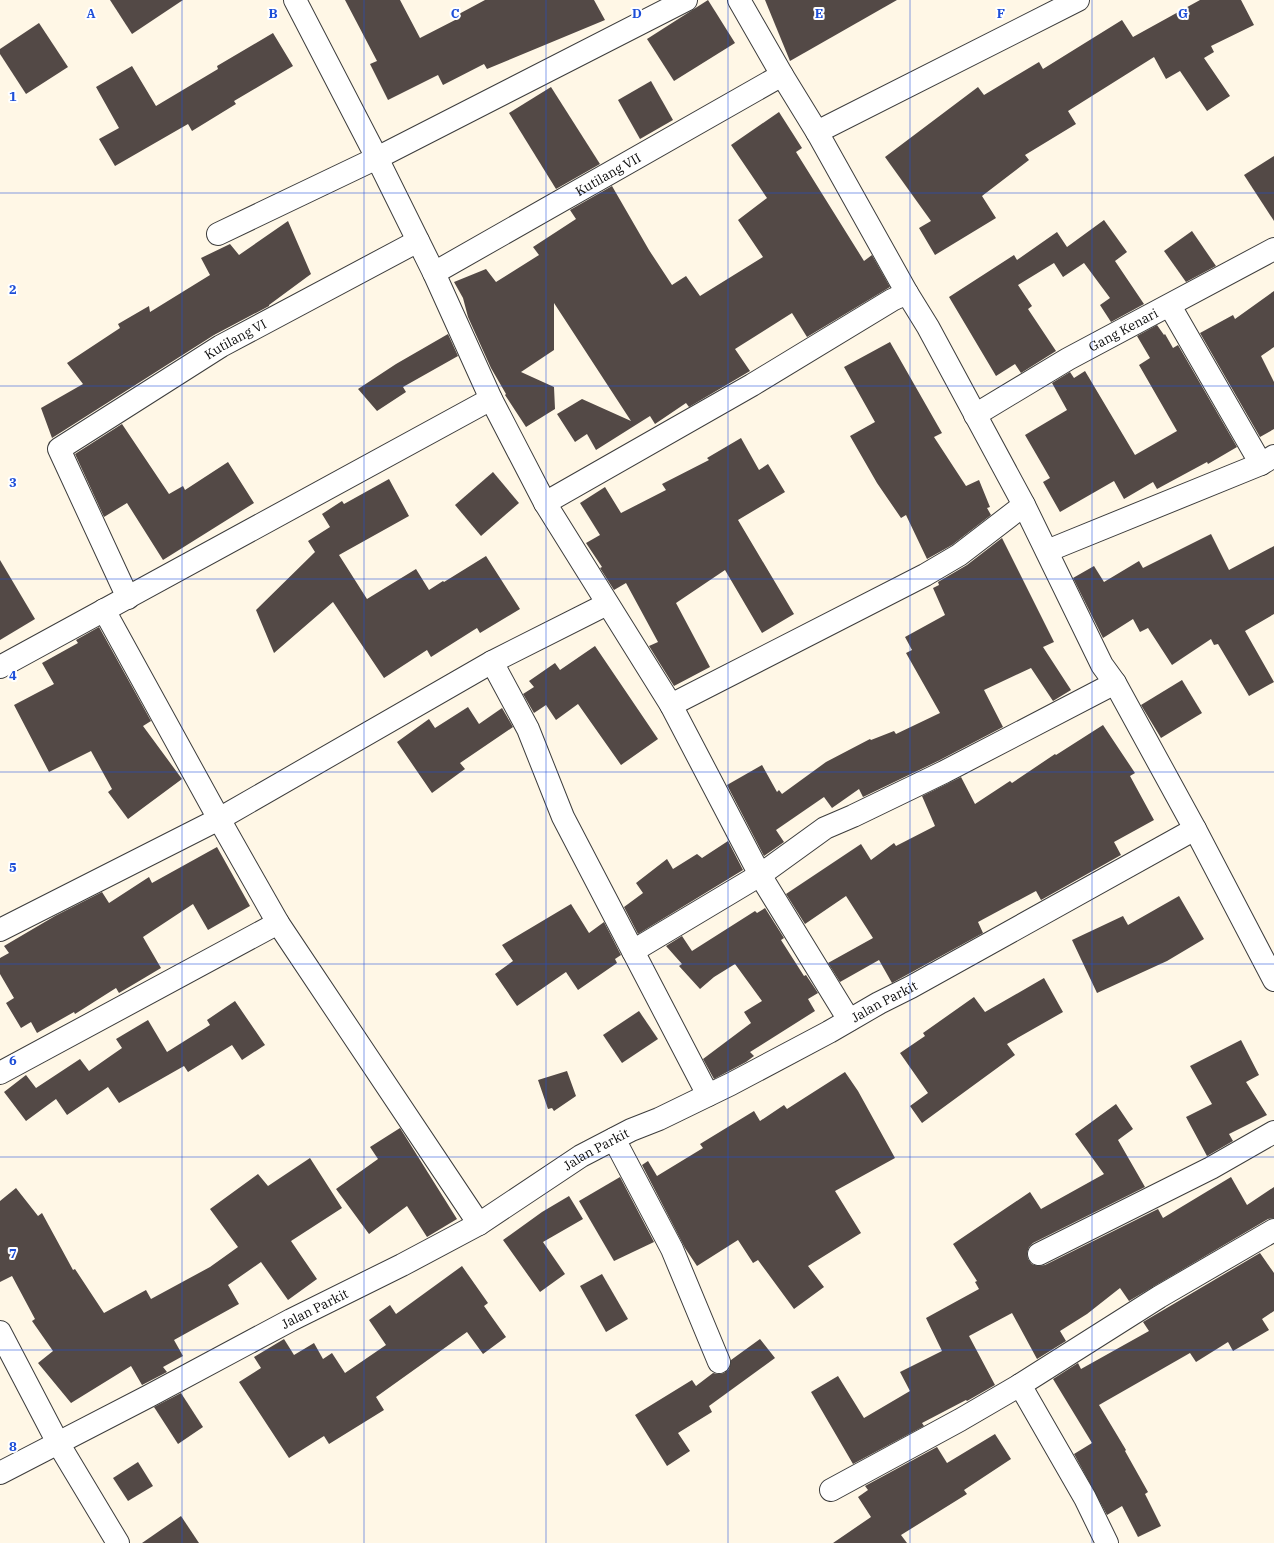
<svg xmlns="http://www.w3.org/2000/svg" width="1274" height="1543" viewBox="0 0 1274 1543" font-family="'IBM Plex Serif',serif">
	<rect width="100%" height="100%" fill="#fff7e6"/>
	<g fill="#534946">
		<path d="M 110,0 L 183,0 L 132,34 Z"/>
		<path d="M 345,0 L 400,0 L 420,38 L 459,18 L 457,15 L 485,0 L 594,0 L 605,20 L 487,69 L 484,64 L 443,85 L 438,75 L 388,100 L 370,64 L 377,61 Z"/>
		<path d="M 708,0 L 735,43 L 674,81 L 647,39 Z"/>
		<path d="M 765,0 L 897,0 L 790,61 Z"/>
		<path d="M 1200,0 L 1241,0 L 1254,25 L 1211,46 L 1214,52 L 1204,58 L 1230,96 L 1207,111 L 1180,71 L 1166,79 L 1154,57 L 1068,111 L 1076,124 L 1025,155 L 1029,160 L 982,196 L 996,218 L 935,255 L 919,228 L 931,221 L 885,157 L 978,87 L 984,95 L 1039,62 L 1043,69 L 1122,20 L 1133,37 Z"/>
		<path d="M 39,23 L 68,67 L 26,94 L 0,54 L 0,49 Z"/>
		<path d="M 273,33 L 293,66 L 234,101 L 236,104 L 192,131 L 188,124 L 115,166 L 99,139 L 119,128 L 96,87 L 132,66 L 156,106 L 218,69 L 217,66 Z"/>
		<path d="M 651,81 L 673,120 L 640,139 L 618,100 Z"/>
		<path d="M 551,87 L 600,164 L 556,189 L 509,113 Z"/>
		<path d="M 779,112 L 802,148 L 796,152 L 864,261 L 872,255 L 890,287 L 807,337 L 792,313 L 735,349 L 750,371 L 689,407 L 686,403 L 655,424 L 650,416 L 596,450 L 587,434 L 575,442 L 557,414 L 582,399 L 631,421 L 554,303 L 554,350 L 521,372 L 554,387 L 555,409 L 526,427 L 505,395 L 506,394 L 491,368 L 468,317 L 463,298 L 454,282 L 486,269 L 496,282 L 539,255 L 533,247 L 576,219 L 570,210 L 612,186 L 649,250 L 672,285 L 686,276 L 700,296 L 763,257 L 738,220 L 767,198 L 731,145 Z"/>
		<path d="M 1274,156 L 1274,221 L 1244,175 Z"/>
		<path d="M 1104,220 L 1127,252 L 1115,261 L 1144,304 L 1111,322 L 1100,305 L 1110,298 L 1084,263 L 1063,277 L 1054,263 L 1018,285 L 1032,306 L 1028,309 L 1056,351 L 1021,373 L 1015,364 L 996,376 L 949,297 L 1014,255 L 1017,260 L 1057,232 L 1067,247 Z"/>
		<path d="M 288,221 L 311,274 L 269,305 L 269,306 L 214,335 L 52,438 L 41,408 L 83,384 L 67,363 L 120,328 L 118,324 L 149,306 L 150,312 L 210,275 L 201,258 L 230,244 L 239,255 Z"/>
		<path d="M 1192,231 L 1216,266 L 1186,282 L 1164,251 Z"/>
		<path d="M 1274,291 L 1274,347 L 1261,356 L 1274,382 L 1274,429 L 1260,437 L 1200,333 L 1233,315 L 1235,319 Z"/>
		<path d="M 1157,325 L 1164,335 L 1165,334 L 1173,348 L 1178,345 L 1237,447 L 1208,464 L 1207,462 L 1157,489 L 1153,482 L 1124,499 L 1114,481 L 1060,512 L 1043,482 L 1050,478 L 1025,435 L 1067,410 L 1052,383 L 1070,372 L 1074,378 L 1085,371 L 1135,455 L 1177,431 L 1139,365 L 1150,358 L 1137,336 Z"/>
		<path d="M 448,334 L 458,356 L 403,387 L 406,392 L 377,411 L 358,389 L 396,364 Z"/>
		<path d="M 890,342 L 942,433 L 934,437 L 966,486 L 979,480 L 990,507 L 987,508 L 991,515 L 952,545 L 927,559 L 906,515 L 901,518 L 877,483 L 850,436 L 875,422 L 844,367 Z"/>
		<path d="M 122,424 L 169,494 L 183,486 L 185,490 L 228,462 L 254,503 L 163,560 L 127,503 L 104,517 L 75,454 Z"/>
		<path d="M 741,438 L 759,470 L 768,464 L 785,492 L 738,520 L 794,614 L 762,633 L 725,570 L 676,603 L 710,667 L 674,686 L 649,646 L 658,642 L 626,583 L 614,590 L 600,568 L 602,567 L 586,543 L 600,535 L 580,503 L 605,487 L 621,513 L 666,490 L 662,484 L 709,460 L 707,458 Z"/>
		<path d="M 493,472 L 519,503 L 481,536 L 455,505 Z"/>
		<path d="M 389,479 L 409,516 L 339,555 L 367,599 L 416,569 L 429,590 L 443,581 L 444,582 L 486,556 L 520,609 L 480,633 L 477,628 L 431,657 L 427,650 L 384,678 L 333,602 L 274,653 L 256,610 L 315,552 L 308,541 L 330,527 L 322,514 L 342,501 L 344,504 Z"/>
		<path d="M 1211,534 L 1229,570 L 1274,546 L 1274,614 L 1245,631 L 1274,682 L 1249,696 L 1218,644 L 1214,645 L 1211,639 L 1172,665 L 1148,628 L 1140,632 L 1133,619 L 1103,638 L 1073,578 L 1094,566 L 1104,582 L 1139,561 L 1143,568 Z"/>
		<path d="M 1002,538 L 1054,642 L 1043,647 L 1071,690 L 1053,701 L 1031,668 L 984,690 L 1003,727 L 938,761 L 863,797 L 859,789 L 832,808 L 824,797 L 776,830 L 784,842 L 764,856 L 727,785 L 762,765 L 777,792 L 779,790 L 782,794 L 826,762 L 870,739 L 871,740 L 894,731 L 896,734 L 940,713 L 906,653 L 912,650 L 905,637 L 945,615 L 933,588 L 939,585 L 938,582 L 967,565 Z"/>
		<path d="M 0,560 L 35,619 L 0,640 Z"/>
		<path d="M 99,627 L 151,721 L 143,726 L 182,779 L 128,819 L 108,792 L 112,789 L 91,751 L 49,772 L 14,705 L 54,684 L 42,663 L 78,643 L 76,640 Z"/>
		<path d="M 595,646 L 658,739 L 621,765 L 578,704 L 556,720 L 546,705 L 534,713 L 523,694 L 534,687 L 529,681 L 555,663 L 560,670 Z"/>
		<path d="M 1182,680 L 1202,713 L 1161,738 L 1141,705 Z"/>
		<path d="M 468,707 L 479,724 L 502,708 L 513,727 L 460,763 L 465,769 L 432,793 L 397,742 L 429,719 L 435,728 Z"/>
		<path d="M 1103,725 L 1135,773 L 1130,776 L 1154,820 L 1114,842 L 1121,855 L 1041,900 L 1036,891 L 978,922 L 983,933 L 892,983 L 879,960 L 840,982 L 828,963 L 873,938 L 846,896 L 805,924 L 786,894 L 861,844 L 871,860 L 894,843 L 896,846 L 935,826 L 922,796 L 961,777 L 975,804 L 1010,781 L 1012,783 L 1055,754 L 1056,755 Z"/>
		<path d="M 728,841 L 743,870 L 638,934 L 624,907 L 643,893 L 636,883 L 667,859 L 673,869 L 697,854 L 702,858 Z"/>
		<path d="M 217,847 L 250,906 L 208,930 L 193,904 L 143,937 L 161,968 L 119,993 L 116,988 L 75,1014 L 74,1012 L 37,1033 L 31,1022 L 21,1028 L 6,1003 L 14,998 L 0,974 L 0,958 L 9,953 L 4,946 L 55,916 L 102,892 L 109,903 L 149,877 L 152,883 Z"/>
		<path d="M 1179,896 L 1204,939 L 1167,961 L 1097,993 L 1072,940 L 1123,916 L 1128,925 Z"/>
		<path d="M 571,904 L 589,933 L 604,922 L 621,955 L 615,959 L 617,963 L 578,990 L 566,972 L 517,1006 L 495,974 L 513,961 L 502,945 Z"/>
		<path d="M 765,908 L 784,938 L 781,940 L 804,976 L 806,975 L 818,993 L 808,999 L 815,1011 L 750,1052 L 754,1056 L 746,1062 L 714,1079 L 703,1059 L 751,1023 L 744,1012 L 762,1001 L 735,964 L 714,977 L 700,989 L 679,966 L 682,964 L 666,946 L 682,936 L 692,951 L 755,911 L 757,913 Z"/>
		<path d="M 1044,978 L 1063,1012 L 1007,1044 L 1015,1055 L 922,1123 L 910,1106 L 928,1093 L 900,1053 L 925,1036 L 923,1033 L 974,997 L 985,1012 Z"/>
		<path d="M 235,1001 L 265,1045 L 242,1060 L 232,1045 L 188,1072 L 184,1066 L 119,1103 L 108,1087 L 67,1115 L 56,1099 L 26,1121 L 4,1092 L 26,1075 L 36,1088 L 80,1059 L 89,1071 L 122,1048 L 116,1039 L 148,1020 L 167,1052 L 210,1025 L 207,1020 Z"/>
		<path d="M 639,1011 L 658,1039 L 622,1063 L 603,1035 Z"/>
		<path d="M 1241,1040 L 1259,1075 L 1246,1082 L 1267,1115 L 1229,1134 L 1233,1141 L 1207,1156 L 1186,1117 L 1212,1104 L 1190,1066 Z"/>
		<path d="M 567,1071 L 576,1096 L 554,1111 L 552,1108 L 548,1109 L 538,1080 Z"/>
		<path d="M 845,1072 L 858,1091 L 895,1158 L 835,1191 L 861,1233 L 808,1266 L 824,1287 L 794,1309 L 758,1260 L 753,1263 L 738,1240 L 697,1266 L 685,1248 L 642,1165 L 648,1161 L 657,1176 L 703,1148 L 700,1144 L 754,1111 L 760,1121 L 784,1105 L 787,1109 Z"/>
		<path d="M 1116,1104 L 1133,1129 L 1118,1140 L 1145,1187 L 1033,1243 L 1029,1247 L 1027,1253 L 1028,1259 L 1032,1264 L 1038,1266 L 1045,1265 L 1158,1209 L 1163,1218 L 1231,1177 L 1247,1205 L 1274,1187 L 1274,1218 L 1268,1219 L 1129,1301 L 1120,1288 L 1087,1314 L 1060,1331 L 1066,1341 L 1037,1359 L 1012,1313 L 969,1336 L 995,1385 L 967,1401 L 966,1400 L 922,1423 L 924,1426 L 853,1464 L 811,1392 L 838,1376 L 864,1418 L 910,1391 L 900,1372 L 942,1351 L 926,1318 L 979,1289 L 975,1282 L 977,1281 L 953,1244 L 1030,1192 L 1041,1209 L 1104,1174 L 1075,1134 Z"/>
		<path d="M 400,1128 L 457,1219 L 427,1237 L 407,1206 L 369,1234 L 336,1189 L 378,1159 L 370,1147 Z"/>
		<path d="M 310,1158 L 342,1208 L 291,1241 L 317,1279 L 288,1300 L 261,1262 L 228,1285 L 239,1304 L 174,1340 L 183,1356 L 163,1367 L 167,1372 L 142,1385 L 131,1366 L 71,1403 L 38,1363 L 53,1351 L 32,1321 L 35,1319 L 12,1276 L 0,1282 L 0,1201 L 16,1188 L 38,1216 L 42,1213 L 73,1270 L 75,1269 L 104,1313 L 146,1290 L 151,1299 L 210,1267 L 238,1247 L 210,1209 L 258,1174 L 268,1186 Z"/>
		<path d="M 620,1177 L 654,1242 L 614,1261 L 579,1201 Z"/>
		<path d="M 569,1196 L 583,1219 L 543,1242 L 565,1274 L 540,1292 L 503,1240 L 542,1212 Z"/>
		<path d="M 1260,1253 L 1274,1273 L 1274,1311 L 1262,1319 L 1269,1330 L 1233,1351 L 1228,1342 L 1196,1362 L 1190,1353 L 1099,1405 L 1126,1450 L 1125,1451 L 1148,1492 L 1145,1494 L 1161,1526 L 1138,1537 L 1122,1506 L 1107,1515 L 1074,1454 L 1092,1443 L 1053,1379 L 1078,1363 L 1081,1369 L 1149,1331 L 1143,1322 Z"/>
		<path d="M 462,1266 L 488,1303 L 484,1306 L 506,1337 L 483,1354 L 467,1332 L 376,1397 L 384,1410 L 329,1444 L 324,1436 L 289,1458 L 239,1382 L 261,1368 L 254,1357 L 284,1339 L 294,1355 L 314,1343 L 323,1359 L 332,1353 L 345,1373 L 386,1345 L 369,1320 L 390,1305 L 396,1314 Z"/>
		<path d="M 602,1274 L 628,1319 L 606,1332 L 580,1286 Z"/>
		<path d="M 760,1339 L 775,1358 L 709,1406 L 712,1412 L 678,1433 L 690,1451 L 667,1466 L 635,1415 L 692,1380 L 696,1386 L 713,1373 L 718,1374 L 724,1373 L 729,1369 L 731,1360 Z"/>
		<path d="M 181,1393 L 203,1427 L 178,1444 L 154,1407 Z"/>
		<path d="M 995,1434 L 1011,1459 L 964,1490 L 967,1494 L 901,1535 L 907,1543 L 833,1543 L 871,1517 L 858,1497 L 868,1490 L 865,1486 L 937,1447 L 947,1463 Z"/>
		<path d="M 138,1462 L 153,1486 L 128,1501 L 113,1478 Z"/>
		<path d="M 181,1516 L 199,1543 L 142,1543 Z"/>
	</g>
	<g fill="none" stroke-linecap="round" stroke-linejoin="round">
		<defs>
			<g id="street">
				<path d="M 295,0 L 377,158 L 434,273 L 491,399 L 545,503 L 671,705 L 760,875 L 849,1020"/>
				<path d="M 739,0 L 782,75 L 817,132 L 907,293 L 928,327 L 1024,505 L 1102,665 L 1115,683 L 1195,829 L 1274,980"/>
				<path d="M 817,132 L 1078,0"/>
				<path d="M 218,234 L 377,158 L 686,0"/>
				<path id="s1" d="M 434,273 L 782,75"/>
				<path d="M 1170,306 L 1261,464"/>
				<path id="s2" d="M 975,415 L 1068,359 L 1274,249"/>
				<path d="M 545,503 L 752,385 L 892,300 L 907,293"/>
				<path d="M 1047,551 L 1261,464 L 1274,456"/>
				<path id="s3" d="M 128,598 L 59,449 L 221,346 L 418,241"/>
				<path d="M 104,610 L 219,819 L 492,662 L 607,604"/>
				<path d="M 492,662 L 528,729 L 563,817 L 708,1095"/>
				<path d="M 0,667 L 491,399"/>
				<path d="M 671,705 L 925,575 L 959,555 L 1024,505"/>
				<path d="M 0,930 L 219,819 L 278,923 L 479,1224"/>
				<path d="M 633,951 L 760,875 L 825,828 L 853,816 L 944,772 L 1115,683"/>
				<path d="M 0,1073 L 278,923"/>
				<path d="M 614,1139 L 672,1249 L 719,1362"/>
				<path d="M 1039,1254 L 1211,1168 L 1274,1132"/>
				<path d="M 0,1332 L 58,1443 L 118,1543"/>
				<path d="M 1020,1385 L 1085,1498 L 1107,1543"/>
				<path id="s4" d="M 0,1473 L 149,1396 L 291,1320 L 402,1265 L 479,1224 L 581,1156 L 631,1130 L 659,1119 L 731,1084 L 829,1032 L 879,1003 L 911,987 L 1195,829"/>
				<path d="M 831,1490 L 960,1420 L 1020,1385 L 1159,1297 L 1274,1230"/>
			</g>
		</defs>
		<use href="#street" stroke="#3d3d3d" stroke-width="24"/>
		<use href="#street" stroke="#fff" stroke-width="22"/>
	</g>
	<path fill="none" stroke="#1d4ed8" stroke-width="1" stroke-opacity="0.55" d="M 182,0 L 182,1543M 364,0 L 364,1543M 546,0 L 546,1543M 728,0 L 728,1543M 910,0 L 910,1543M 1092,0 L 1092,1543M 0,193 L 1274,193M 0,386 L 1274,386M 0,579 L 1274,579M 0,772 L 1274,772M 0,964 L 1274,964M 0,1157 L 1274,1157M 0,1350 L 1274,1350"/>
	<g text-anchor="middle" stroke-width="4" stroke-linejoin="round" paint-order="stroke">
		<g font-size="13" fill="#0a0a0a" stroke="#fff">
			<text dy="5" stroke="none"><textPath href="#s1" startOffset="200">Kutilang VII</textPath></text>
			<text dy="5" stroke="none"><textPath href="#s2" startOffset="171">Gang Kenari</textPath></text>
			<text dy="5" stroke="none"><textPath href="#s3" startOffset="372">Kutilang VI</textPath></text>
			<text dy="5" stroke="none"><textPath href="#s4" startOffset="1003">Jalan Parkit</textPath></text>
			<text dy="5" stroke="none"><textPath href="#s4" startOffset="679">Jalan Parkit</textPath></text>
			<text dy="5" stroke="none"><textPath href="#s4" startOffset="355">Jalan Parkit</textPath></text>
		</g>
	</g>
	<g font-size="13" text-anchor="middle" font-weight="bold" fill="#1d4ed8" stroke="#fff" stroke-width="4" stroke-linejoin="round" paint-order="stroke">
		<text x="91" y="18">A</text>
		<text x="273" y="18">B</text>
		<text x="455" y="18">C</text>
		<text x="637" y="18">D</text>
		<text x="819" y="18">E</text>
		<text x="1001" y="18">F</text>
		<text x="1183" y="18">G</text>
		<text x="13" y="101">1</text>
		<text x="13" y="294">2</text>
		<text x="13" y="487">3</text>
		<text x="13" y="680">4</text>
		<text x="13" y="872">5</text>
		<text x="13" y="1065">6</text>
		<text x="13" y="1258">7</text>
		<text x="13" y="1451">8</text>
	</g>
</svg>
